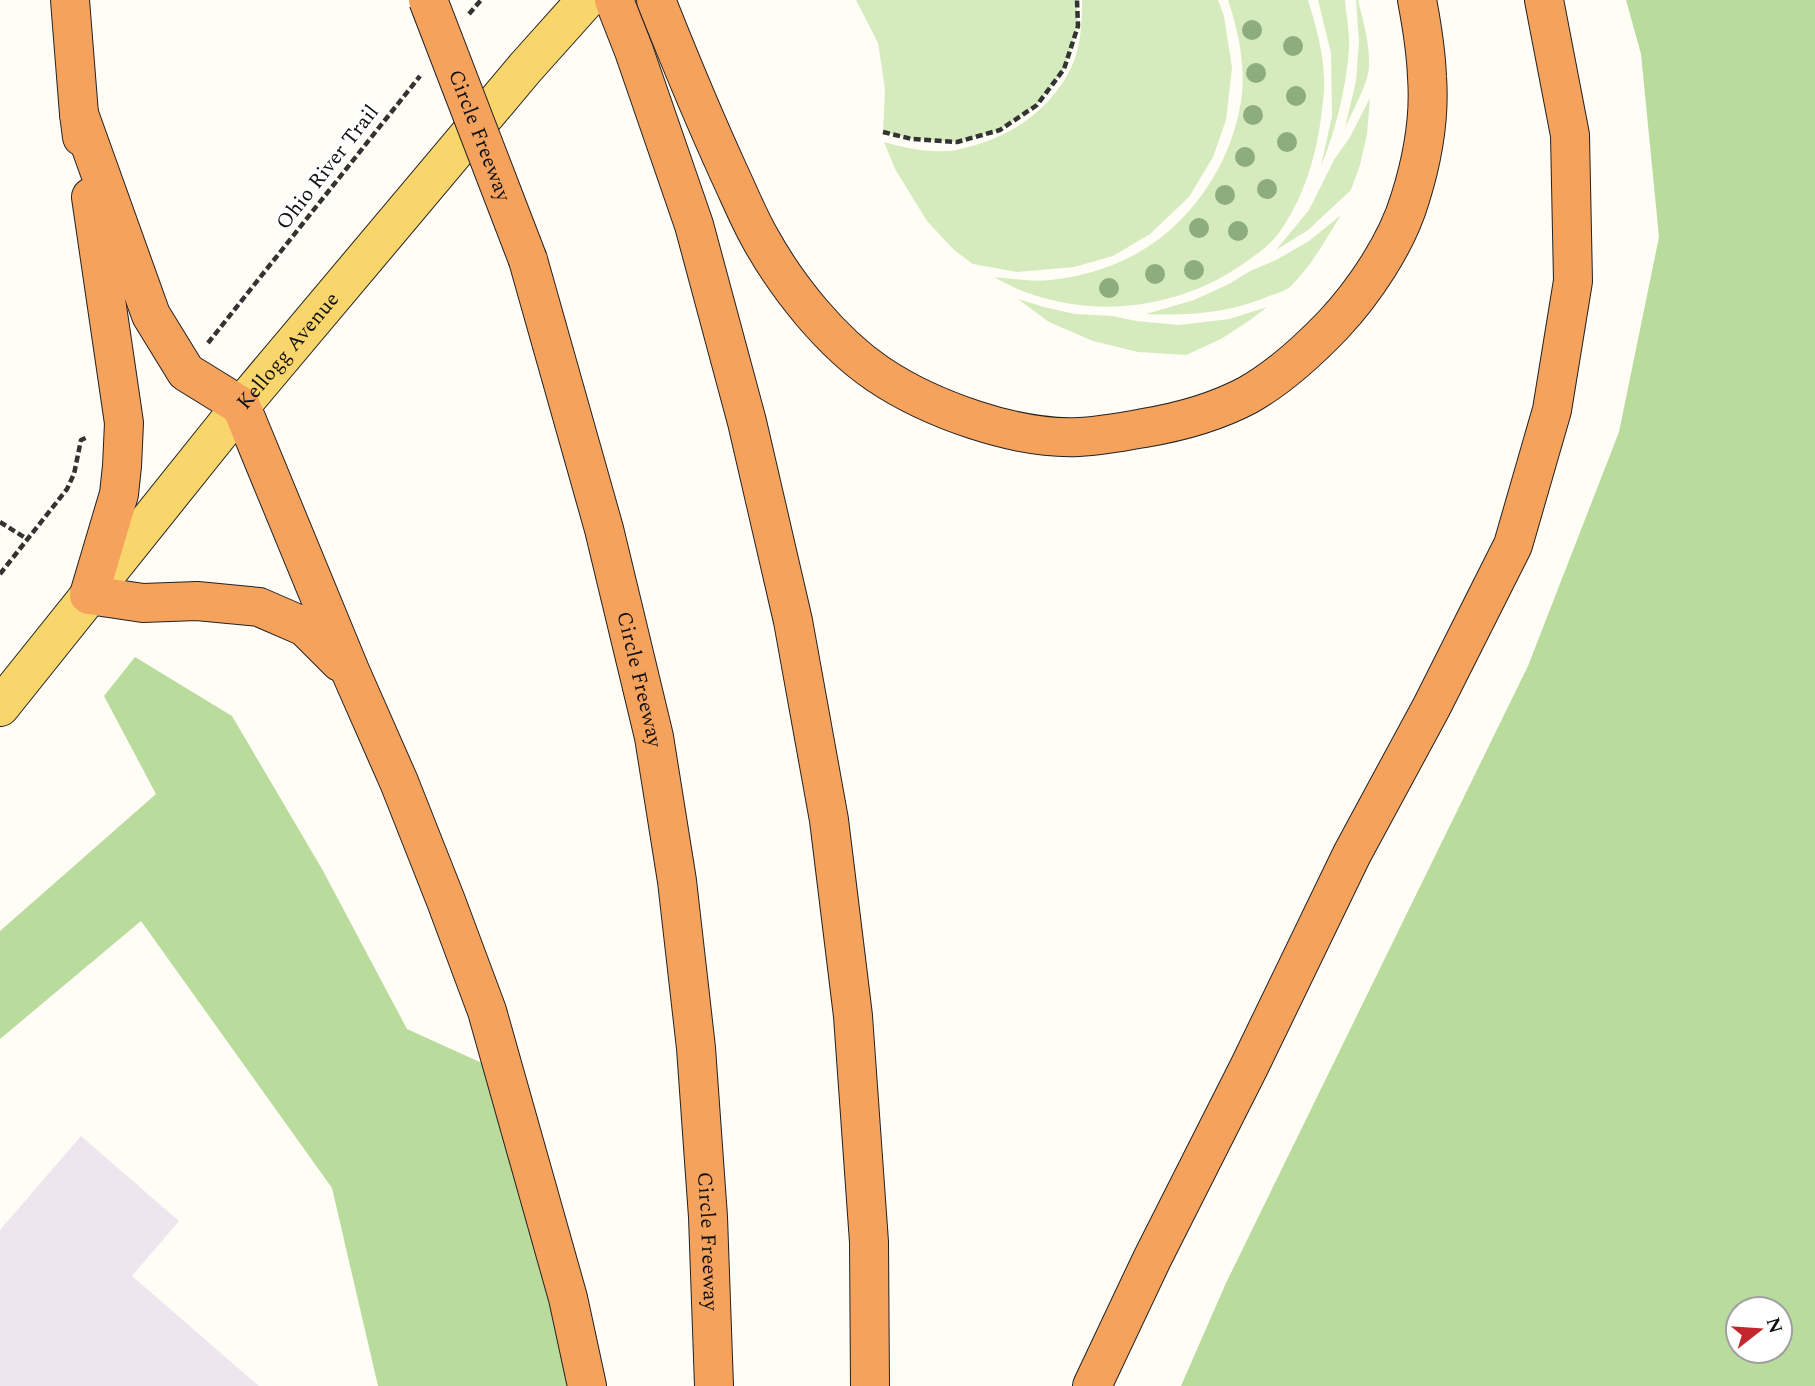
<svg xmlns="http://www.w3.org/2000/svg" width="1815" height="1386" viewBox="0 0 1815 1386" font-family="Spectral,serif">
	<rect width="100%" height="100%" fill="#fffdf5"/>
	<path fill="#eee6ef" d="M 81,1136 L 179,1221 L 132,1276 L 259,1386 L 0,1386 L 0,1230 Z"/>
	<g fill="#d5ebbd">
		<path d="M 856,0 L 1077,0 L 1078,26 L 1064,69 L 1037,105 L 1000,130 L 957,142 L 912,139 L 883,132 L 885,89 L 878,43 Z"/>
		<path d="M 1082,0 L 1218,0 L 1224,16 L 1232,68 L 1226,120 L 1213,157 L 1189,197 L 1150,234 L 1113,256 L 1074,267 L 1017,272 L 973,264 L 954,250 L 927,221 L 895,169 L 884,142 C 905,148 925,152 947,151 C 954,151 961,149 968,147 C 1011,137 1051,109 1071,68 C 1081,47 1082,23 1082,0 Z"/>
		<path d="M 1228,0 L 1308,0 C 1316,26 1323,51 1324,78 C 1325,88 1323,100 1322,110 C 1317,153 1306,193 1281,230 C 1271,245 1252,258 1237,268 C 1176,308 1097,318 1028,293 C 1016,289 1005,283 994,277 C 1015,279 1037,283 1058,279 C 1080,276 1103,270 1124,260 C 1188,231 1234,163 1242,94 C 1245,62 1238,30 1228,0 Z"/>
		<path d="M 1318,0 L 1345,0 C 1346,16 1350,33 1349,49 C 1346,89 1336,129 1321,166 L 1332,116 L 1331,53 Z"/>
		<path d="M 1356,0 L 1358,0 C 1363,21 1370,44 1369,66 C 1369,82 1352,112 1345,128 L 1356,81 L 1359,42 Z"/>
		<path d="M 1370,98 L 1367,134 L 1360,165 L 1351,190 L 1308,230 L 1276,250 L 1309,210 L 1334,160 L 1350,137 Z"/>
		<path d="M 1341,215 C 1326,239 1312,265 1291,286 C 1287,290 1279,293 1272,295 C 1231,313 1190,316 1146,314 L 1194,300 L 1229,284 L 1250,271 L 1276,260 L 1309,241 Z"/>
		<path d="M 1018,299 L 1044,307 L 1075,314 L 1112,316 L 1136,321 L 1179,325 L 1229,319 L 1267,307 L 1250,320 L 1221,339 L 1186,355 L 1138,352 L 1093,341 L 1049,322 Z"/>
	</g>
	<g fill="#b9dc9c" fill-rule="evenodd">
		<path d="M 1626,0 L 1815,0 L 1815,1386 L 1181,1386 L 1226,1283 L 1528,666 L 1619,432 L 1659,237 L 1641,54 ZM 1780,1309 L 1780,1351 L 1738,1351 L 1738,1309 Z"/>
		<path d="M 135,657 L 232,716 L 322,869 L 407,1029 L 504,1073 L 587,1386 L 378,1386 L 332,1188 L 141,921 L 0,1039 L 0,931 L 156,794 L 104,696 Z"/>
	</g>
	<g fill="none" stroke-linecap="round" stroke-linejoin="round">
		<defs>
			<g id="major">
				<path id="s1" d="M 0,707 L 241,406 L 526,67 L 586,0"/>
			</g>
			<g id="highway">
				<path d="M 70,0 L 79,114 L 82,137"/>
				<path d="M 614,0 L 634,51 L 694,225 L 747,422 L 793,621 L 829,820 L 853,1016 L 869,1242 L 870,1386"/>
				<path d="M 656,0 C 679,58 703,116 729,173 C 739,194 748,217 760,238 C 787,287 831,342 878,374 C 930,409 1016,440 1079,437 C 1101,436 1122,432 1144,428 C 1180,422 1216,412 1248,395 C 1280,377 1308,351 1333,325 C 1364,292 1397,243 1410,199 C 1422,161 1430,117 1427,77 C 1426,51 1422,26 1417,0"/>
				<path d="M 79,114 L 151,315 L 186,372 L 241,406 L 351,673 L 399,782 L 446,901 L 487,1011 L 568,1298 L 587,1386"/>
				<path d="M 91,197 L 124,423 L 122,466 L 119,494 L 89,595 L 143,603 L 197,601 L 259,607 L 305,627 L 340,662"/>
				<path id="s2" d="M 528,260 L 604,529 L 654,737 L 677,881 L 696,1048 L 708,1217 L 714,1386"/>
				<path d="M 1092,1386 L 1152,1259 L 1249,1067 L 1352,854 L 1432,706 L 1513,545 L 1552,410 L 1573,281 L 1570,135 L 1544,0"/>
			</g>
		</defs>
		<use href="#major" stroke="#222" stroke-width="40"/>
		<use href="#highway" stroke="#222" stroke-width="40"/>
		<g stroke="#333" stroke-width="4.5" stroke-dasharray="7 3.5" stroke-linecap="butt">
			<path d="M 469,14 L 481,0"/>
			<path d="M 883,132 L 912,139 L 957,142 L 1000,130 L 1037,105 L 1064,69 L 1078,26 L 1077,0"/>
			<path d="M 208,343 L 420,76"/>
			<path d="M 0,522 L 27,539"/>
			<path d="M 0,574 L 67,489 L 74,474 L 81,440 L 88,437"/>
		</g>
		<use href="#major" stroke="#f9d66b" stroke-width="38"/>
		<use href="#highway" stroke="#f5a25d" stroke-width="38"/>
		<defs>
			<g id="highway-bridge">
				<path id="s3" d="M 428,0 L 528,260"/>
			</g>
		</defs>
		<use href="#highway-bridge" stroke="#222" stroke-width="40" stroke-linecap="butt"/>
		<use href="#highway-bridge" stroke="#f5a25d" stroke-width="38"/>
	</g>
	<g fill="#8dad7f">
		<circle cx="1252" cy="30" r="10"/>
		<circle cx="1293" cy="46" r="10"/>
		<circle cx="1256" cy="73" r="10"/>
		<circle cx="1296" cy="96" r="10"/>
		<circle cx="1253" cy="115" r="10"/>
		<circle cx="1287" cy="142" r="10"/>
		<circle cx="1245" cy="157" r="10"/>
		<circle cx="1267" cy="189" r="10"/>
		<circle cx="1225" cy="195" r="10"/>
		<circle cx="1199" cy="228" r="10"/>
		<circle cx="1238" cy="231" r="10"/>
		<circle cx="1194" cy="270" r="10"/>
		<circle cx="1155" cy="274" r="10"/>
		<circle cx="1109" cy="288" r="10"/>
	</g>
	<g text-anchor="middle" stroke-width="7" stroke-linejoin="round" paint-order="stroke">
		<g font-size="21" fill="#111" stroke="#fff">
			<text dy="7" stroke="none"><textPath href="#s3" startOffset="145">Circle Freeway</textPath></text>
			<text transform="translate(327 167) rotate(-52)" y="7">Ohio River Trail</text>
			<text dy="7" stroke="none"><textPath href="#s1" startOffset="458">Kellogg Avenue</textPath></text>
			<text dy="7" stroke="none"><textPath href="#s2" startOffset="434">Circle Freeway</textPath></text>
			<text dy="7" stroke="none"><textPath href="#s2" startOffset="1001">Circle Freeway</textPath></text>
		</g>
	</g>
	<g transform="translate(1759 1330) rotate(73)"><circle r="33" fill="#ffffff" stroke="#a0a0a0" stroke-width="2"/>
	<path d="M0-5L12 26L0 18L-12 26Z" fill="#c4262e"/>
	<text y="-10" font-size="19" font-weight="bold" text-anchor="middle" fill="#111111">N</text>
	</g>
</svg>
